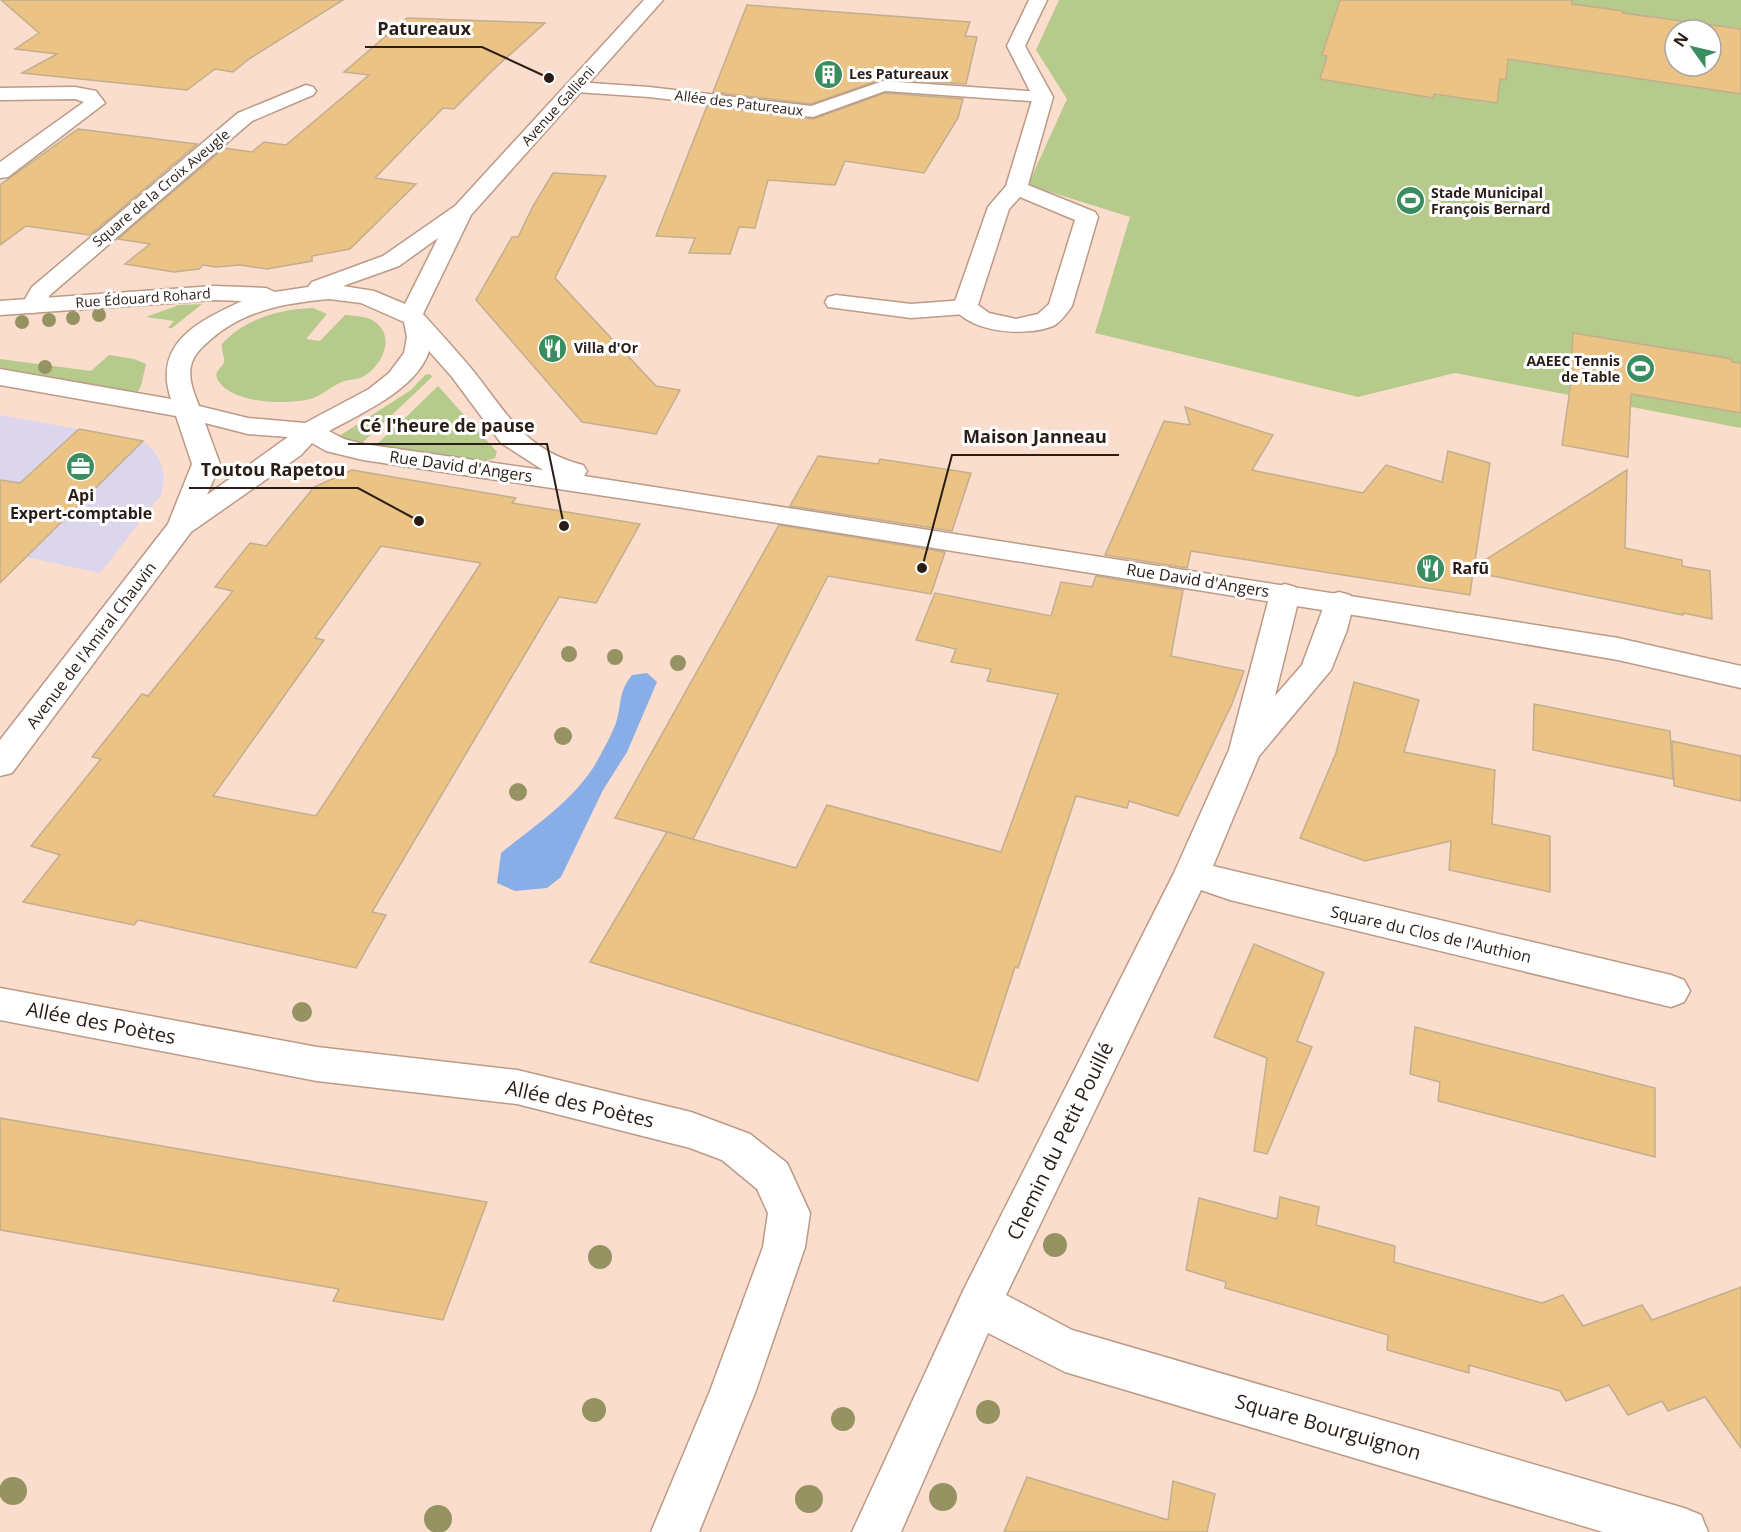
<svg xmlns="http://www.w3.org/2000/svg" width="1741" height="1532" viewBox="0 0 1741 1532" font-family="'Open Sans',sans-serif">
	<rect width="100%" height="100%" fill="#faddcc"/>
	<path fill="#dbd6ec" d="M 0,415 L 143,441 L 154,451 L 161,463 L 164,478 L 161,495 L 100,573 L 27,557 L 14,570 L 0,567 Z"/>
	<g fill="#b5ca8b" fill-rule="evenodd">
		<path d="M 1059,0 L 1741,0 L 1741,428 L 1455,373 L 1358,397 L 1095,333 L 1130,217 L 1028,185 L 1067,99 L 1036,50 ZM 1675,30 L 1711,30 L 1711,66 L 1675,66 Z"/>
		<path d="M 202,304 L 172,328 L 168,328 L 174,321 L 146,317 L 179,305 Z"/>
		<path d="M 313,308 L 327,314 L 306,339 L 320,341 L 345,315 C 354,316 365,316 372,320 C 397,334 383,365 364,376 C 358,380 349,379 342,382 C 331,386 322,396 310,399 C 287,405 228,404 217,378 C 214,371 222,368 224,362 C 225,357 221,351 222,344 C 244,319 280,309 313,308 Z"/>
		<path d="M 109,355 L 134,359 L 146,364 L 141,386 L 137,393 L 0,372 L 0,359 L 91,371 Z"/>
		<path d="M 430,374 L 432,377 L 361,444 L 336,438 L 411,390 L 425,375 Z"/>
		<path d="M 438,386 L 497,452 L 495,458 C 475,467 401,450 376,445 L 396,426 L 413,429 L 417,424 L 402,421 Z"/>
	</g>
	<path fill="#89ade7" d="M 647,673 L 657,682 L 627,752 L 603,790 L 561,877 L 547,888 L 515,891 L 497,883 L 501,853 C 539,822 580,797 602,752 C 607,743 612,733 616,723 C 622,704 618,692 632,675 Z"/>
	<g fill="#ebc384" stroke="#c3ae8f" stroke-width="1.5" fill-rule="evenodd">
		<path d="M 1,0 L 343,0 L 249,59 L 233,72 L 215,69 L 187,90 L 22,73 L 57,54 L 15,49 L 39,33 Z"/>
		<path d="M 1340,0 L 1572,0 L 1572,4 L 1623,11 L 1623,13 L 1741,29 L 1741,94 L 1508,59 L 1506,80 L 1500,79 L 1497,103 L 1434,94 L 1433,98 L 1320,79 L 1327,56 L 1322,55 ZM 1675,30 L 1711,30 L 1711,66 L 1675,66 Z"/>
		<path d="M 747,5 L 970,22 L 965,36 L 977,37 L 966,84 L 883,79 L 811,104 L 713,92 Z"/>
		<path d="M 407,18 L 545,23 L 494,69 L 454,109 L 443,108 L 375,178 L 416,184 L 350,249 L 312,256 L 312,261 L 267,269 L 240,265 L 216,267 L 203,265 L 199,269 L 174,272 L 125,264 L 150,244 L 118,239 L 224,148 L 252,152 L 264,142 L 286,145 L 369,75 L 344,72 Z"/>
		<path d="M 885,93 L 963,99 L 958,118 L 924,173 L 845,161 L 835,185 L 768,180 L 755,228 L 739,227 L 730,254 L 689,253 L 695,238 L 656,236 L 707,106 L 813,119 Z"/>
		<path d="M 78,129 L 197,144 L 90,235 L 26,226 L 0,245 L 0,185 Z"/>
		<path d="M 553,173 L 606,176 L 555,278 L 656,386 L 680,390 L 656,434 L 582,422 L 476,300 L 512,237 L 518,237 L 533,206 Z"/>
		<path d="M 1573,333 L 1732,359 L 1732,362 L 1741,363 L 1741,413 L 1631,394 L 1628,457 L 1562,445 L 1571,382 Z"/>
		<path d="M 1185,407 L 1273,435 L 1252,470 L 1363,493 L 1386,465 L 1442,482 L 1448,451 L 1490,463 L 1474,567 L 1627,470 L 1625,548 L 1682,560 L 1682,566 L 1710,571 L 1712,619 L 1683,613 L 1683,615 L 1473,572 L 1470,595 L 1191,551 L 1187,568 L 1105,555 L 1164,421 L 1190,425 Z"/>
		<path d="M 79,429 L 143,441 L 0,583 L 0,480 L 20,483 Z"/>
		<path d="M 818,456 L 878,464 L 880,459 L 971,473 L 952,531 L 790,506 Z"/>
		<path d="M 352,470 L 516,498 L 512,503 L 640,524 L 596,603 L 559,597 L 372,912 L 386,915 L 356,968 L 138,920 L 134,925 L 23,902 L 60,855 L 31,846 L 101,759 L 92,757 L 142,694 L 148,696 L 233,591 L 215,587 L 250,543 L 266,546 L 314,487 ZM 381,546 L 481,563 L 316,816 L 213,796 L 324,640 L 315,638 Z"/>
		<path d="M 779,525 L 945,552 L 931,594 L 828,576 L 693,839 L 615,818 Z"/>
		<path d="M 1096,576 L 1183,590 L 1171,656 L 1244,671 L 1232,704 L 1178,816 L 1129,801 L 1127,808 L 1076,796 L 1018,968 L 1015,967 L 978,1081 L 590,962 L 667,832 L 796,868 L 827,805 L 1001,852 L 1058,694 L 987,681 L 991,669 L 951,662 L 956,649 L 916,640 L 935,593 L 1051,616 L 1061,582 L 1092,587 Z"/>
		<path d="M 1354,682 L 1419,700 L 1404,752 L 1495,770 L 1492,824 L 1550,836 L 1550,892 L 1449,870 L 1451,841 L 1365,861 L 1300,838 L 1336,753 Z"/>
		<path d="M 1534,704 L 1670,731 L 1673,779 L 1533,750 Z"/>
		<path d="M 1672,741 L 1741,756 L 1741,801 L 1674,786 Z"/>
		<path d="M 1254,944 L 1324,973 L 1297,1041 L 1312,1047 L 1267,1154 L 1254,1151 L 1267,1058 L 1214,1037 Z"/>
		<path d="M 1415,1027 L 1655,1088 L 1655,1157 L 1438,1101 L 1440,1082 L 1410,1074 Z"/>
		<path d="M 0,1118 L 393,1186 L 487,1202 L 443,1320 L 333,1301 L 339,1289 L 0,1230 Z"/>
		<path d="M 1280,1197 L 1319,1207 L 1316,1225 L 1395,1246 L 1394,1262 L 1542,1303 L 1563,1295 L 1583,1326 L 1642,1305 L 1652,1320 L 1741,1287 L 1741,1448 L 1705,1397 L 1668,1411 L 1662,1401 L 1628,1415 L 1609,1385 L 1566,1401 L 1560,1391 L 1469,1365 L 1469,1373 L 1387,1350 L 1388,1335 L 1225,1288 L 1226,1282 L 1186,1270 L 1199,1198 L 1277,1219 Z"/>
		<path d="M 1027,1477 L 1168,1520 L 1173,1481 L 1215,1494 L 1207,1532 L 1004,1532 Z"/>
	</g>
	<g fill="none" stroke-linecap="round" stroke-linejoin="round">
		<defs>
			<g id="lane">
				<path d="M 883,81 L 1043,92 L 1049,93 L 1052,97 L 1049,101 L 1043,102 L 885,91 L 813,117 L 649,97 L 576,92 L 570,91 L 567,87 L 570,83 L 576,82 L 649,87 L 811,106 Z"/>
				<path d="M 836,295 L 911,304 L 965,300 L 973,302 L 976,307 L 973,312 L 965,314 L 911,318 L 828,307 L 825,302 L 828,297 Z"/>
			</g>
			<g id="street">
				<path d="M 1029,0 L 1047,0 L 1025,46 L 1053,97 L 1028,185 L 1095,212 L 1098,217 L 1072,306 C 1067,313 1060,323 1053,326 C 1025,337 971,333 953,307 L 988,207 L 1006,186 L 1033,97 L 1007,46 ZM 1020,197 L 1075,220 L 1049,304 L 1038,314 L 1016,319 L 989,313 L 978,305 L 1009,209 Z"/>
				<path d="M 306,85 L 313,87 L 316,91 L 313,95 L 252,121 L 50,295 L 41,311 L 33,313 L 25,311 L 21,306 L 32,287 L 238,113 Z"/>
				<path d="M 75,87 L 96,91 L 105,103 L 8,177 L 0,178 L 0,162 L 84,102 L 75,99 L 0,100 L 0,88 Z"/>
				<path d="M 1285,584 L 1295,587 L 1300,594 L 1275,696 L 1302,665 L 1328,595 L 1339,592 L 1350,595 L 1354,602 L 1347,630 L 1331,670 L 1259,756 L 1213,866 L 1671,975 L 1684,980 L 1690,991 L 1684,1002 L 1671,1007 L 1230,900 L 1201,890 L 1006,1295 L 1072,1330 L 1684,1508 L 1701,1515 L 1708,1532 L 1603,1532 L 1065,1372 L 988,1333 L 901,1532 L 852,1532 L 964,1289 L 1174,873 L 1229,750 L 1270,594 L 1275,587 Z"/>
				<path d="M 0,988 L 317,1047 L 517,1070 L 691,1112 L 750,1134 L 787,1163 L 810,1213 L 805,1247 L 755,1393 L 699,1532 L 651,1532 L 710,1391 L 763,1247 L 768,1213 L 757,1189 L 722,1160 L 690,1148 L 517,1104 L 317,1081 L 0,1020 Z"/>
			</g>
			<path id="secondary" d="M 644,0 L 663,0 L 471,215 L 423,314 C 439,332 455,349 470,367 C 506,411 522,449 583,465 L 587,471 L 584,476 L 1618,638 L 1741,666 L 1741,688 L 1618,660 L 1385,620 L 652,503 L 363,460 L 326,451 L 312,443 L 301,455 L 191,532 L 12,773 L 0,776 L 0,740 L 168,524 L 192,464 L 176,416 L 0,385 L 0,369 L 171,399 C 152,343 199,321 242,301 L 214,300 L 0,315 L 0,301 L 214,286 L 266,288 L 275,292 L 308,287 L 312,282 L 383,256 L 455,206 ZM 438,238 L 405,304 L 374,291 L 343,286 L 399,266 ZM 329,299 L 361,303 L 404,322 L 407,337 L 404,353 L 389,373 L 369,389 L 305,423 L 248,418 L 199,406 C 194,393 188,379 191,366 C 193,355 202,347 210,340 C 244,310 285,303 329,299 ZM 429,351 L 452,377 L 501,443 L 543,470 L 363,444 L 344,439 L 329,431 C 362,413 417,389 429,351 ZM 205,423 L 248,434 L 288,437 L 207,495 L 220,464 Z"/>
		</defs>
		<use href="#lane" stroke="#bc9a86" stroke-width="3"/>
		<use href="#street" stroke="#bc9a86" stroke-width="3"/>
		<use href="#secondary" stroke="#bc9a86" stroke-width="3"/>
		<use href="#lane" fill="#fff" fill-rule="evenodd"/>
		<use href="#street" fill="#fff" fill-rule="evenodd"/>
		<use href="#secondary" fill="#fff" fill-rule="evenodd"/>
	</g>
	<g fill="#969363">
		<circle cx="99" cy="315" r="7"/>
		<circle cx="73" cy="318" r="7"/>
		<circle cx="49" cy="320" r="7"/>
		<circle cx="22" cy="322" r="7"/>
		<circle cx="45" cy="367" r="7"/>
		<circle cx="569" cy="654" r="8"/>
		<circle cx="615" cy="657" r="8"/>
		<circle cx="678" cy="663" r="8"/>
		<circle cx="563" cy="736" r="9"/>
		<circle cx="518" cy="792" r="9"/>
		<circle cx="302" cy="1012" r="10"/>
		<circle cx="1055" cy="1245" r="12"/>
		<circle cx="600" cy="1257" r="12"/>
		<circle cx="594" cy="1410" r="12"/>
		<circle cx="988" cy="1412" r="12"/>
		<circle cx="843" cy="1419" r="12"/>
		<circle cx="13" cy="1491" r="14"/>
		<circle cx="943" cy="1497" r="14"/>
		<circle cx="809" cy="1499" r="14"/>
		<circle cx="438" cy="1519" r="14"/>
	</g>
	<defs>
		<symbol id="building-disc" viewBox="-11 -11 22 22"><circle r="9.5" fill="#3a8d5f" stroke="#fff"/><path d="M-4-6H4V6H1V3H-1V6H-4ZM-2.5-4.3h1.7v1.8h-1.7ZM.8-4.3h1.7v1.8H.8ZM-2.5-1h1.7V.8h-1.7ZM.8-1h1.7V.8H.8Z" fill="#fff"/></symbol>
		<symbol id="stadium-disc" viewBox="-11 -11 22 22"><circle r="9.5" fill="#3a8d5f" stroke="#fff"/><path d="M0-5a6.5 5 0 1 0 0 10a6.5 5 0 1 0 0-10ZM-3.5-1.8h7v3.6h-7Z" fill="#fff"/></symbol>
		<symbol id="restaurant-disc" viewBox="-11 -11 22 22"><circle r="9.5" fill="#3a8d5f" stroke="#fff"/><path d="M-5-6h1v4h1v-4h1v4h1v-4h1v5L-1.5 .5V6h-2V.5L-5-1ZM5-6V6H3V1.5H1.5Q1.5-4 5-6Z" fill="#fff"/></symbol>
		<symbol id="office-disc" viewBox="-11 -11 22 22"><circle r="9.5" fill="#3a8d5f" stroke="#fff"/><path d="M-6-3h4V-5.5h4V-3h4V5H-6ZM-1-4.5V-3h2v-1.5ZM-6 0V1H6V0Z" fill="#fff"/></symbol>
	</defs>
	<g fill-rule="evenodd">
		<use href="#building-disc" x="812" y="58" width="33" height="33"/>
		<use href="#stadium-disc" x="1394" y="184" width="33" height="33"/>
		<use href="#restaurant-disc" x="536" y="332" width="33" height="33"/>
		<use href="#stadium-disc" x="1624" y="352" width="33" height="33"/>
		<use href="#office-disc" x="64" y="450" width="33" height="33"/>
		<use href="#restaurant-disc" x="1414" y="552" width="33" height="33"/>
	</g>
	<g text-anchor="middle" stroke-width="6" stroke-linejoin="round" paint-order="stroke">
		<g font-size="14" font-weight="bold" fill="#2a1d16" stroke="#fff" text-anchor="start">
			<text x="849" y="79">Les Patureaux</text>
			<text x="1431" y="198">Stade Municipal<tspan x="1431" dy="16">François Bernard</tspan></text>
			<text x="574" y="353">Villa d'Or</text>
			<text x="1620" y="366" text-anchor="end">AAEEC Tennis<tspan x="1620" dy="16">de Table</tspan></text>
		</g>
		<g font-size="14" fill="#2a1d16" stroke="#fff">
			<text transform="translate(739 103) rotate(7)" y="5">Allée des Patureaux</text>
			<text transform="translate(558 106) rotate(-48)" y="5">Avenue Gallieni</text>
			<text transform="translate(161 188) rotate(-40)" y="5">Square de la Croix Aveugle</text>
			<text transform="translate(143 298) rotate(-4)" y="5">Rue Édouard Rohard</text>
		</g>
		<g font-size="16" fill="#2a1d16" stroke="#fff">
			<text transform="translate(461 466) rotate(8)" y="6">Rue David d'Angers</text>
			<text transform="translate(1198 580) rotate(9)" y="6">Rue David d'Angers</text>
			<text transform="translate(91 645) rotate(-53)" y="6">Avenue de l'Amiral Chauvin</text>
			<text transform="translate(1431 934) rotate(13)" y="6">Square du Clos de l'Authion</text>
		</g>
		<g font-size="16" font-weight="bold" fill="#2a1d16" stroke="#fff">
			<text x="81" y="501">Api<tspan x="81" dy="18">Expert-comptable</tspan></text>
			<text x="1452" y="574" text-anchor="start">Rafū</text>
		</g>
		<g font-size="20" fill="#2a1d16" stroke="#fff">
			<text transform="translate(101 1023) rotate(11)" y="7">Allée des Poètes</text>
			<text transform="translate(580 1104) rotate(13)" y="7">Allée des Poètes</text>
			<text transform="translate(1060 1141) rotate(-64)" y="7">Chemin du Petit Pouillé</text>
			<text transform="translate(1328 1427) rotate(16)" y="7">Square Bourguignon</text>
		</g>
	</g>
	<path fill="none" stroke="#2a1d16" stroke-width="2" d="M549 78L482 47H365M564 526L547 444H348M922 568L952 455H1119M419 521L358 488H189"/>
	<g fill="#2a1d16" stroke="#fff" stroke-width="2">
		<circle cx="549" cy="78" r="6"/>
		<circle cx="564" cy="526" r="6"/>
		<circle cx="922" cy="568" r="6"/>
		<circle cx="419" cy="521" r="6"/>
	</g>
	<g font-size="18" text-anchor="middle" font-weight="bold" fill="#2a1d16" stroke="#fff" stroke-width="6" stroke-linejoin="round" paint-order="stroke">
		<text x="424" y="35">Patureaux</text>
		<text x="447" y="432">Cé l'heure de pause</text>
		<text x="1035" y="443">Maison Janneau</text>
		<text x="273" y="476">Toutou Rapetou</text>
	</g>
	<g transform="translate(1693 48) rotate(304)"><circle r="28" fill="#ffffff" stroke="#aaa5a2" stroke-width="1.5"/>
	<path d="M0-4.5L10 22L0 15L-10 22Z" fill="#3a8d5f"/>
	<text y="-9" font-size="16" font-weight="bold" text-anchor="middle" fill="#2a1d16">N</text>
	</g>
</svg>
